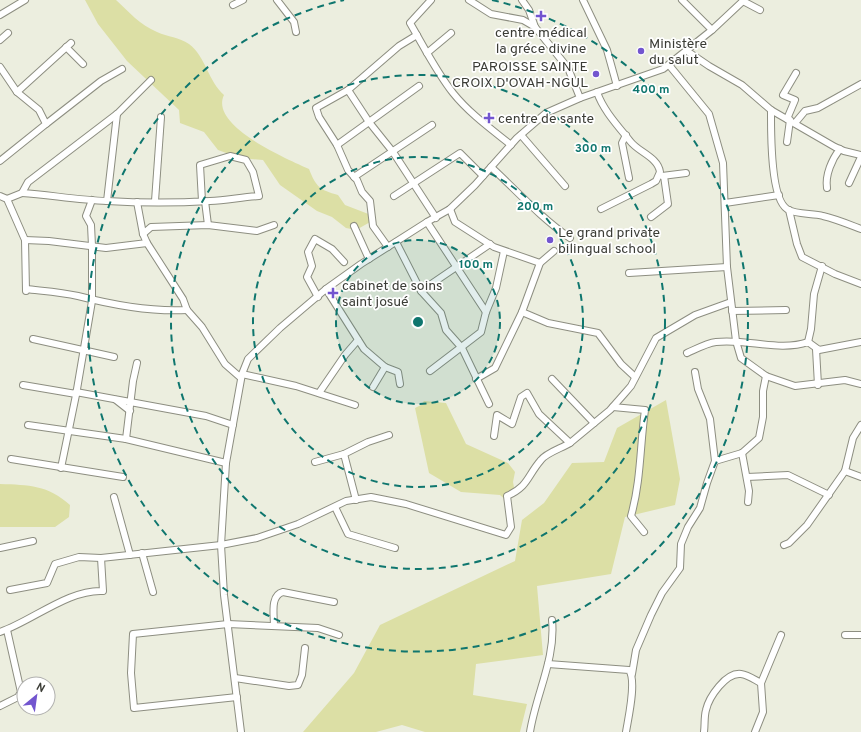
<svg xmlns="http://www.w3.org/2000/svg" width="861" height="732" viewBox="0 0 861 732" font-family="Overpass,sans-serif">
	<rect width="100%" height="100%" fill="#eceedf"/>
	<g fill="#dcdfa5">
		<path d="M 85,0 L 116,0 C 129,12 140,25 157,32 C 168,37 179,37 189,44 C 206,57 208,81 224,95 C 209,126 287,159 309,169 C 316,187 320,190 338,195 L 345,205 L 371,215 L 372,221 L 356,230 L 346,228 L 332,217 L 317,211 L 280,185 L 263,160 L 240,158 L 218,150 L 204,132 L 180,123 L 179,110 L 127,61 L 98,24 Z"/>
		<path d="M 666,400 L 680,479 L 675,505 L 625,517 L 611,574 L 537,586 L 543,655 L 476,664 L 473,695 L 527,704 L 520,732 L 425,732 L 402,725 L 376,732 L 303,732 L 354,673 L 380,625 L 515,561 L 522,520 L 544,503 L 572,463 L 604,462 L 617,428 Z"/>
		<path d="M 424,401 L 446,403 L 466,444 L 508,463 L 515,472 L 513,482 L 515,493 L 508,502 L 500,495 L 461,492 L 429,473 L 415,408 L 421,405 Z"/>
		<path d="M 0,484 C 29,485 48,485 70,505 L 69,517 L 55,527 L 0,527 Z"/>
	</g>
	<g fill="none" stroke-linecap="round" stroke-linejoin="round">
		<defs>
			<g id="street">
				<path d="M 277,0 L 294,22 L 296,32"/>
				<path d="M 431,0 L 410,23 L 414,30 C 426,51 438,74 453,93 C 469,113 491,129 511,145"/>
				<path d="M 469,0 L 491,14 L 523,20 L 535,27 L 568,68 L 580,98"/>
				<path d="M 522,0 L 529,10 L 535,27"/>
				<path d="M 583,0 L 607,50 L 617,86"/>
				<path d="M 682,0 L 712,30"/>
				<path d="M 743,1 L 760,10"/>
				<path d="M 233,5 L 243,0"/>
				<path d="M 0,15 L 25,0"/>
				<path d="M 0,40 L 8,33"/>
				<path d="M 66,47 L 83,64"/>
				<path d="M 687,51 L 709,66 L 742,85 L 771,110 L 835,147 L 844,151 L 861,155"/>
				<path d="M 427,53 L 451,33"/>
				<path d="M 669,65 L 709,114 L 723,163 L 727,267 L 736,341 L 741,358 L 766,376 L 795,386 L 845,380 L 861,384"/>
				<path d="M 0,67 L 17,92 L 39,110 L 46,124 L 0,161"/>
				<path d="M 348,90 L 369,122 L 393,152 L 436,218"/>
				<path d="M 17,92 L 71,43"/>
				<path d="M 597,92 C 603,110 618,126 630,141 C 638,152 658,157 660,172 L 656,181 L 651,184 L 601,209"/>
				<path d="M 771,110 C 771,129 770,198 787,209 C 796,215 813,213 823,216 C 836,219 848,224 861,229"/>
				<path d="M 787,119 L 795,100 L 783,95 L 796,73"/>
				<path d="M 795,123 L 805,111 L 818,108 L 861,84"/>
				<path d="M 46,124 L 101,81 L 122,69"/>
				<path d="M 521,135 L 565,186"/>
				<path d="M 626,135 L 622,143 L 629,178"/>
				<path d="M 787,142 L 790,120"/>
				<path d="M 337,145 L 419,86"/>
				<path d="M 491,167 C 517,191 540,217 570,238"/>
				<path d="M 662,176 L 686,173"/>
				<path d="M 354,177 L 432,125"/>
				<path d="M 849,183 L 861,157"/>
				<path d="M 827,188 C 825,175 832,159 840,149"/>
				<path d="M 22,193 C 50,195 78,200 107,201 C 140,203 177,203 210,201 C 227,200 243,197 259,196 L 253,172 L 246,160 L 230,156 L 200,165 L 202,201"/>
				<path d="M 0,196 L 7,199 L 25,240 L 26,291"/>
				<path d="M 394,196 L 460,153 L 483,176"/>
				<path d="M 7,199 L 22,193 L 28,182 L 117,114 L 151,80"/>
				<path d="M 107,201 L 117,114"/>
				<path d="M 155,201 L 161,117"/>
				<path d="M 205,201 L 208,225"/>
				<path d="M 137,202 L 143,234 L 147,243 L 183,299 L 187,310 L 202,327 L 225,364 L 241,378"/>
				<path d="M 725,203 L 779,195"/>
				<path d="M 450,209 L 455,222 L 494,247 L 540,263"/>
				<path d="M 789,210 L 797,244 L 802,257 L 835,274 L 861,284"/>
				<path d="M 651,217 L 668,204 L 664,176"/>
				<path d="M 427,222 L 486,312"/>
				<path d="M 354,226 L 369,259"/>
				<path d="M 143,234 L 151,227 L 208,225 L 257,231 L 274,225"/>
				<path d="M 25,240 L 49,241 L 106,248 L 147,243"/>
				<path d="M 396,242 L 421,291 L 441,313 L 446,330 L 462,348 L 489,404"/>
				<path d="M 388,247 L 373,226 L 370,201 L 362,192 L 357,180 L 348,170 L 337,145 L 319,117 L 316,108 L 348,90 L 399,46 L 417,35"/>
				<path d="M 554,251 L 540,263 L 522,312 L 548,323 L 598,333 L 621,364 L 635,377"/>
				<path d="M 629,273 L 727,267"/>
				<path d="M 26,289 C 43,291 61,292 78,296 C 113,305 151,312 187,310"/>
				<path d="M 326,289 L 364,349 L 385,367 L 398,372 L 400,384"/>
				<path d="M 421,291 L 490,244"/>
				<path d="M 318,297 L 307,277 L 312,266 L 308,252 L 315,239 L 332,249 L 344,262"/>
				<path d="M 732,311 L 786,310"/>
				<path d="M 33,339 L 114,357"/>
				<path d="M 808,342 L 811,329 L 814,294 L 822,266"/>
				<path d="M 816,349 L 818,385"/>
				<path d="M 687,353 C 696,349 707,343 716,342 C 746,338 779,352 808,342 L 819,350 L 861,342"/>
				<path d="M 430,371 L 481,332 L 486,312 L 496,288 L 504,251"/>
				<path d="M 695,372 L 698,389 L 710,419 L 715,461"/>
				<path d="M 242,374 L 296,386 L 355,405"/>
				<path d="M 476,379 L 495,368 L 522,312"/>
				<path d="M 552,379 L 594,423"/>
				<path d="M 23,385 L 76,394"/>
				<path d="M 373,387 L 385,367"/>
				<path d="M 76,392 L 206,416 L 233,425"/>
				<path d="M 319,393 L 345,355 L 358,340"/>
				<path d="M 116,400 L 130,411"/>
				<path d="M 613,407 L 645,410 C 640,445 641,481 631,516 L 644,532"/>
				<path d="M 28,425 L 126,439 L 226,463"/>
				<path d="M 494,436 L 497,415 L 512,424 L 521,397 L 527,393 L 539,414 L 570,443 L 610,410 L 625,393 L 631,386 L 656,338 L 695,315 L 731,302"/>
				<path d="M 126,439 L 133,381 L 137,363"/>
				<path d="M 742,453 L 749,491 L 748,502"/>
				<path d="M 344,454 L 356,500"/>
				<path d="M 11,459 L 123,477"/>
				<path d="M 315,462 L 344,454 L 368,442 L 389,435"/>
				<path d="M 61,468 L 76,395 L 92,301 L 92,246 L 91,225 L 86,216 L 92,200"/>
				<path d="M 845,471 L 861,477"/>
				<path d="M 747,477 L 788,475 L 829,495"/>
				<path d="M 114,497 L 130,555"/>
				<path d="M 335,507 L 348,534 L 395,548"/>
				<path d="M 784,545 L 789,543 L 807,525 L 845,471 L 853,438 L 861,425"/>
				<path d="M 0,548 L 33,541"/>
				<path d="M 142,553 L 153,592"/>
				<path d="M 10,590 L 47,583 L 55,564 L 79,557 L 101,558"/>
				<path d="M 274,626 C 274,615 270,595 283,592 L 334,602"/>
				<path d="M 0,632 C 32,621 69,589 103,591 L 101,558 L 221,545 L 257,538 L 298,524 L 346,501 L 371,497 L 406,504 L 506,535 L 511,527 L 507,496 C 529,486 527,476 541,460 C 546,453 562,448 570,443"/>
				<path d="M 845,635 L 861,635"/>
				<path d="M 548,664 L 629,670 C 637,681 628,719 626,732"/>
				<path d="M 632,674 L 636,650 L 651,615 L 662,593 L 680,568 L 681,544 L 688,527 L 700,508 L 707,483 L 715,461 L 742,453 L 759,438 L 763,417 L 763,391 L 766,376"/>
				<path d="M 235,678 L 289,686 L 298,685 L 302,675 L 305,648"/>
				<path d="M 237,697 L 134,708 L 131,673 L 133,634 L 228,624 L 318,628 L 339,635"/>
				<path d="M 0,706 L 18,697 L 21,692 L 7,630"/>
				<path d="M 241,732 L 224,595 L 221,545 L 226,463 L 242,374 L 248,359 L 280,328 L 326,289 L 361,264 L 427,222 L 450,209 L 475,185 L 517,138 L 546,113 L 580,98 L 663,69 L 712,30 L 744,0"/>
				<path d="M 530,732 C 536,694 556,658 552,620"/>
				<path d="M 704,732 C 705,725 704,717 706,710 C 709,697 726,672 741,674 C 748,675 755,680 761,683"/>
				<path d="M 755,732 L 763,712 L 761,683 L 781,635"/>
			</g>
		</defs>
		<use href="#street" stroke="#8d8e81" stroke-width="8"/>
		<use href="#street" stroke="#fff" stroke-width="6"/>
	</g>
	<circle cx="418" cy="322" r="82" fill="#0f766e" fill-opacity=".12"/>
	<g fill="none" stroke="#0f766e" stroke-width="2" stroke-dasharray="7 5">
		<circle cx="418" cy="322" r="82"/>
		<circle cx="418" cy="322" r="165"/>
		<circle cx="418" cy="322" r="247"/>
		<path d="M492 0A330 330 0 1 1 344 0"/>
	</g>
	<g fill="#7255cf" stroke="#fff" stroke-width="1.5">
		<path d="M539 10h4v4h4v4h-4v4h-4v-4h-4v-4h4z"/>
		<circle cx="641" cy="51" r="4"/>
		<circle cx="596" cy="74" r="4"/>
		<path d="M487 112h4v4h4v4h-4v4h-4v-4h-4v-4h4z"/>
		<circle cx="550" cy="240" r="4"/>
		<path d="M331 287h4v4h4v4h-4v4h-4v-4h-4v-4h4z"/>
	</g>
	<g text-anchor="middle" stroke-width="3.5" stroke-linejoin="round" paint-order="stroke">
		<g font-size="14" fill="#3b3c36" stroke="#fff" text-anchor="start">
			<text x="541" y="37" text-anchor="middle">centre médical<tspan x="541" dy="16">la gréce divine</tspan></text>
			<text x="649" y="48">Ministère<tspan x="649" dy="16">du salut</tspan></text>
			<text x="588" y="71" text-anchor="end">PAROISSE SAINTE<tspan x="588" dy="16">CROIX D'OVAH-NGUL</tspan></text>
			<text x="498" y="123">centre de sante</text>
			<text x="558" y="237">Le grand private<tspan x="558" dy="16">bilingual school</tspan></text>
			<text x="342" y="290">cabinet de soins<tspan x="342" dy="16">saint josué</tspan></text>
		</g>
	</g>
	<circle cx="418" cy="322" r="6" fill="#0f766e" stroke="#fff" stroke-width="2"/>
	<g font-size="12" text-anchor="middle" font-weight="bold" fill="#0f766e" stroke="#fff" stroke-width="3.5" stroke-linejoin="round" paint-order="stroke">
		<text x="651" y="93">400 m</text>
		<text x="593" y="152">300 m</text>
		<text x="535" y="210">200 m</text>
		<text x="476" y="268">100 m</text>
	</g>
	<g transform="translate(36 696) rotate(29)"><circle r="19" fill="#ffffff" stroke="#b1b1af"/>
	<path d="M0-3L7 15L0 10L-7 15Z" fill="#7255cf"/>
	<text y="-6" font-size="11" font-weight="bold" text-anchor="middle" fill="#3b3c36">N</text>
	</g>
</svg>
